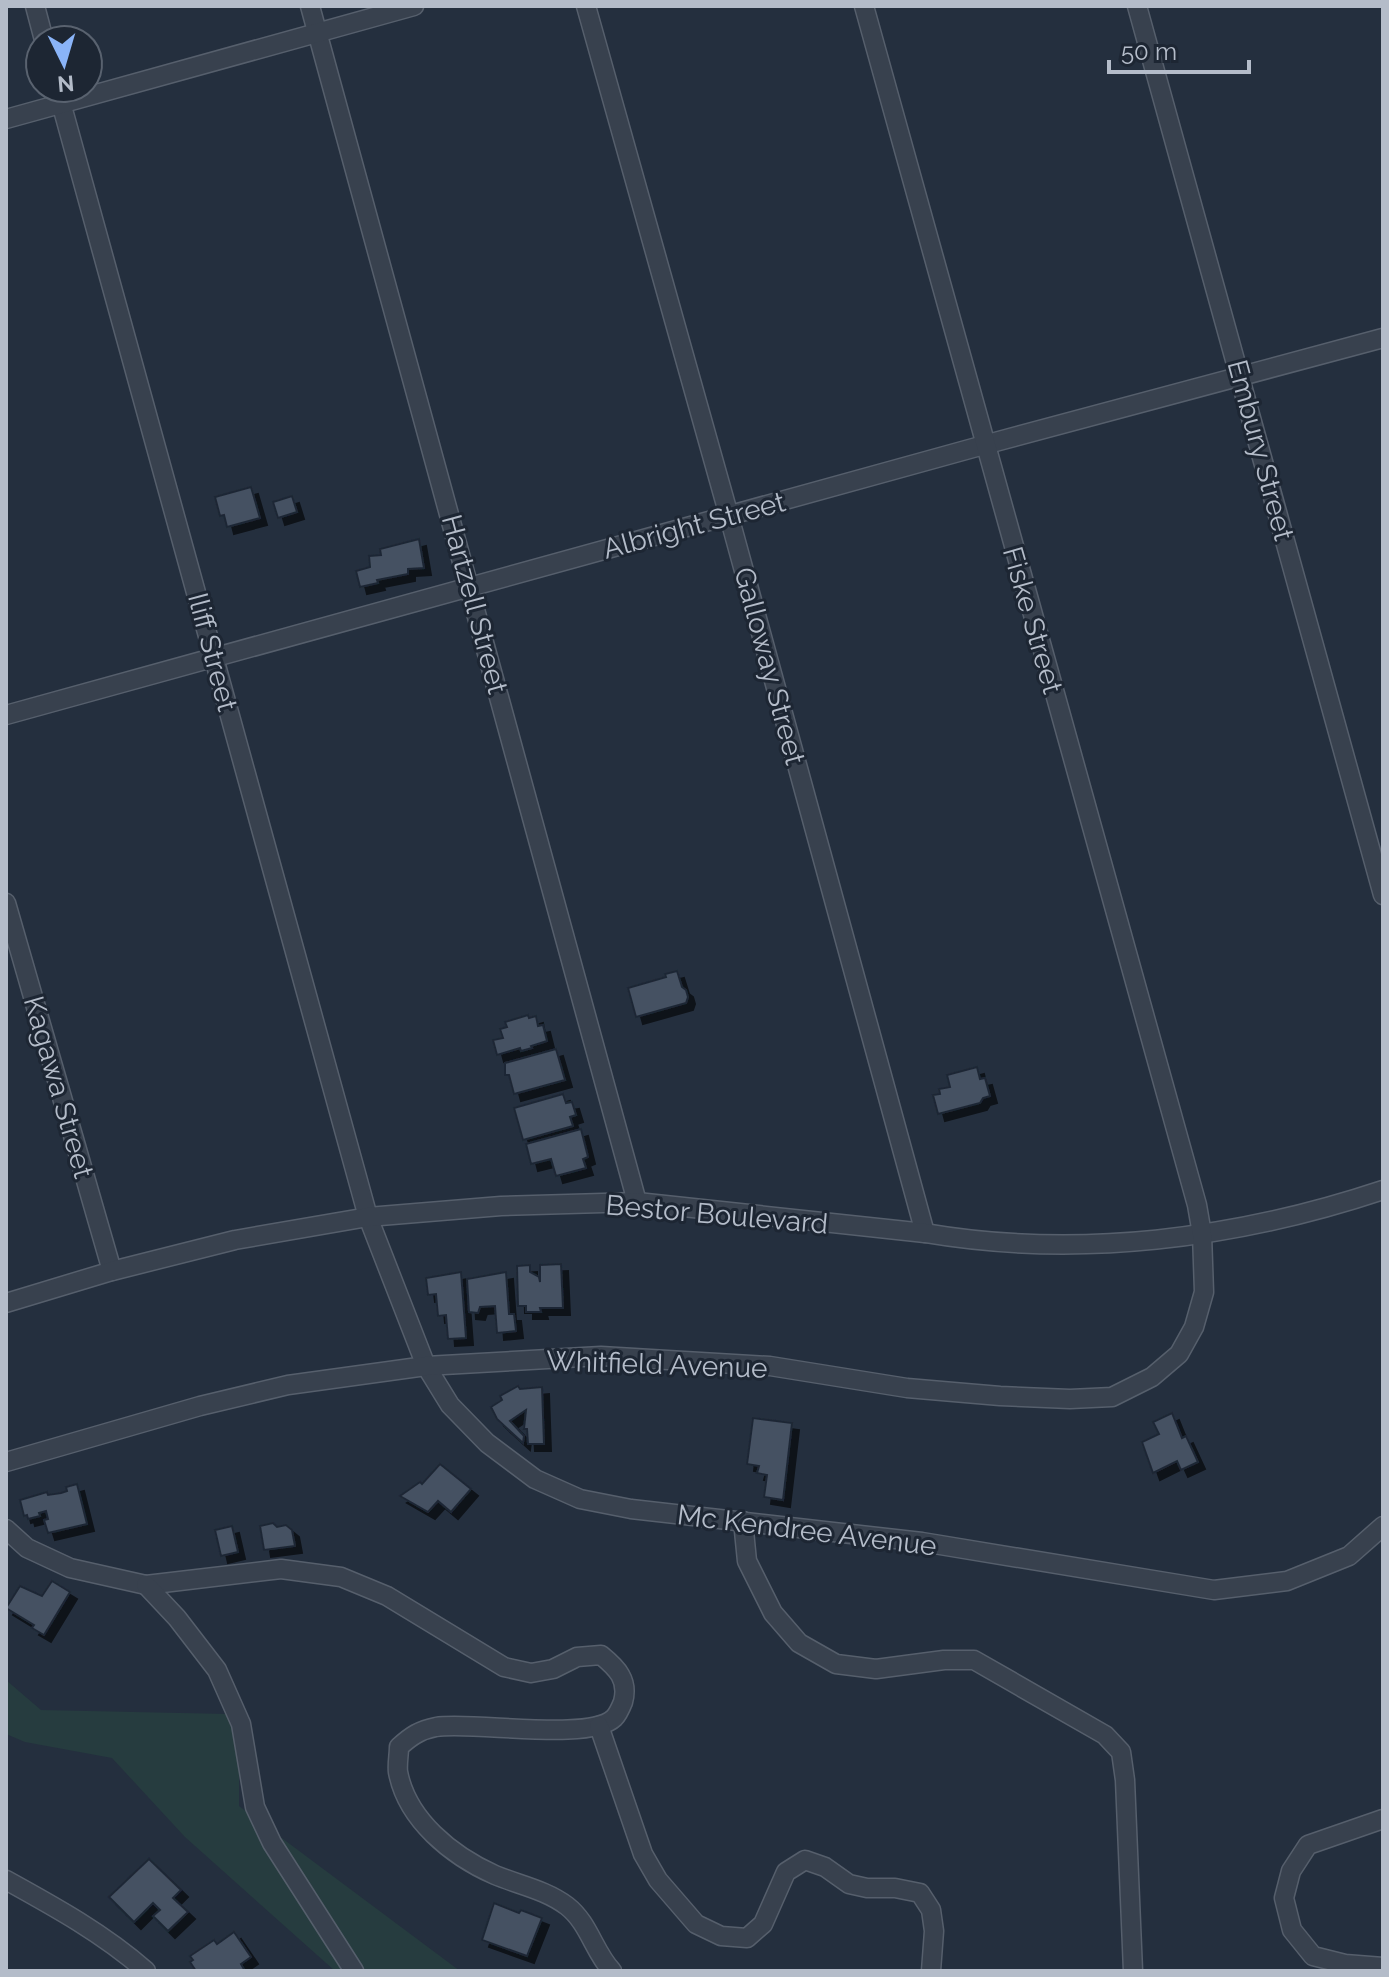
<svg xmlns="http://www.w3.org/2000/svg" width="1389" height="1977" viewBox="0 0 1389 1977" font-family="Raleway,sans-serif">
	<defs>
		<filter id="shadow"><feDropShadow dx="7" dy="7" stdDeviation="0" flood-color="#0009"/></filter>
	</defs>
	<rect width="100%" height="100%" fill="#242f3e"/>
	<path fill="#263c3f" d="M 6,1680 L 41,1710 L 227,1714 L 239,1750 L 239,1806 L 460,1971 L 335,1971 L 185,1837 L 112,1758 L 25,1742 L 6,1734 Z"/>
	<g fill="#455162" stroke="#1f2835" stroke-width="2" filter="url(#shadow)">
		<path d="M 251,487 L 260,518 L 227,527 L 224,515 L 220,516 L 215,497 Z"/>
		<path d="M 292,496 L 297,512 L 278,518 L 273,502 Z"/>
		<path d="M 419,539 L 424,568 L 408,569 L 408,574 L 377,580 L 378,583 L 360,587 L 356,571 L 370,567 L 369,556 L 381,555 L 380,549 Z"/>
		<path d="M 677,971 L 682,987 L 686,990 L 688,997 L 686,1003 L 636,1017 L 628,988 L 666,977 L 665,974 Z"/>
		<path d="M 528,1015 L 529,1018 L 536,1016 L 538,1026 L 543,1025 L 547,1041 L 531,1046 L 532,1048 L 521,1051 L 520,1048 L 497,1055 L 493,1040 L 503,1038 L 500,1029 L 507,1027 L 505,1022 Z"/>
		<path d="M 556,1049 L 565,1080 L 514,1094 L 509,1075 L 505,1075 L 505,1063 Z"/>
		<path d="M 977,1067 L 980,1079 L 985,1078 L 990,1096 L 983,1098 L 980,1103 L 938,1114 L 933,1095 L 940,1094 L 939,1089 L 950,1087 L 947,1075 Z"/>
		<path d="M 563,1094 L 566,1103 L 572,1102 L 576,1115 L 570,1117 L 573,1126 L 523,1140 L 514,1108 Z"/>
		<path d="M 581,1129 L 588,1157 L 583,1159 L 586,1168 L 556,1176 L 551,1159 L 531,1164 L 526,1144 Z"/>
		<path d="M 561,1264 L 563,1308 L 540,1308 L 541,1312 L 526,1312 L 526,1306 L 518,1306 L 517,1266 L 530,1265 L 530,1272 L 539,1277 L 540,1282 L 540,1265 Z"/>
		<path d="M 461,1272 L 466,1338 L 448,1339 L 446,1315 L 438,1316 L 436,1294 L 428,1295 L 426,1278 Z"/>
		<path d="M 506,1272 L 509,1314 L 514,1314 L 516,1331 L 497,1333 L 495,1306 L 480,1307 L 478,1313 L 469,1312 L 467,1279 Z"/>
		<path d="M 518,1386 L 520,1389 L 542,1387 L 544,1444 L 528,1444 L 527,1429 L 524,1429 L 526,1410 L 510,1421 L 524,1436 L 523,1443 L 497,1419 L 491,1407 L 502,1400 L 500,1396 Z"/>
		<path d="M 1172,1413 L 1182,1438 L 1186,1436 L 1198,1462 L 1181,1470 L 1177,1461 L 1153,1473 L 1142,1442 L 1159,1434 L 1153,1422 Z"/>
		<path d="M 753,1418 L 792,1423 L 783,1500 L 764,1497 L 767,1475 L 757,1473 L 759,1466 L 747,1464 Z"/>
		<path d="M 440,1464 L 471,1489 L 451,1512 L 438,1501 L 428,1512 L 400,1496 L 420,1482 L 422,1484 Z"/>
		<path d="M 77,1484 L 87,1524 L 48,1533 L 44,1520 L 48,1519 L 46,1511 L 39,1513 L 40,1516 L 28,1519 L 27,1515 L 24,1516 L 20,1500 L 47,1492 L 48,1495 L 61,1493 L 67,1491 L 66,1487 Z"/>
		<path d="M 273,1523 L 277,1527 L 286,1525 L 292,1530 L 295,1546 L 264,1550 L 260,1526 Z"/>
		<path d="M 232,1526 L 238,1552 L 221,1556 L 215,1530 Z"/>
		<path d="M 52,1581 L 70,1592 L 44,1635 L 32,1628 L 34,1625 L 6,1608 L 20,1586 L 42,1596 Z"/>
		<path d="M 149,1859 L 181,1890 L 173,1898 L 188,1912 L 168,1931 L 153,1916 L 160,1910 L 153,1903 L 134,1922 L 109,1897 Z"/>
		<path d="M 494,1903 L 519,1913 L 521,1910 L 542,1918 L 527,1956 L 482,1940 Z"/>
		<path d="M 234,1932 L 251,1957 L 241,1964 L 245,1971 L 196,1971 L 190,1962 L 193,1960 L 190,1956 L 214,1940 L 217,1944 Z"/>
	</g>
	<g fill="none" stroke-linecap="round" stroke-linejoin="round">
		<defs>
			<g id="minor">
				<path d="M 35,6 L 44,40"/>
				<path d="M 310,6 L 637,1202"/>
				<path d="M 586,6 L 729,516 L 925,1233"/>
				<path d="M 1137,6 L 1383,895"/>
				<path d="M 57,88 L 368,1217 L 426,1366 L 450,1405 L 487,1443 L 535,1479 L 580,1499 L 631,1509 L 922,1542 L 1214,1590 L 1287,1581 L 1349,1556 L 1383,1526"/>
				<path d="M 6,119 L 414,6"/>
				<path d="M 6,715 L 984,445 L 1383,338"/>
				<path d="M 6,903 L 112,1271"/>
				<path d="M 6,1303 L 112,1271 L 235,1240 L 368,1217 L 501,1206 L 637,1202 L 925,1233 C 1078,1259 1236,1239 1383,1190"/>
				<path d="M 6,1462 L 200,1406 L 288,1385 L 426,1366 L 601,1356 L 770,1366 L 907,1388 L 1000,1396 L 1070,1399 L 1112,1397 L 1152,1377 L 1179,1354 L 1194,1327 L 1204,1292 L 1202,1234 L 1197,1205 L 864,6"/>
				<path d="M 743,1521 L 747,1561 L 773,1613 L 799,1643 L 836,1664 L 876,1669 L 944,1660 L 974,1660 L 1105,1735 L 1121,1752 L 1125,1780 L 1133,1971"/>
				<path d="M 6,1529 L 27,1548 L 70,1568 L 146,1585 L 281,1569 L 341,1577 L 387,1596 L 504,1667 L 531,1673 L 553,1669 L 577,1657 L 601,1655 C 617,1668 629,1680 623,1702 C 621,1707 618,1714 614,1718 C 589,1742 473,1721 436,1727 C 420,1730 411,1736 399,1747 C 399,1755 397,1764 398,1772 C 407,1820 452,1856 495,1875 C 519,1885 546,1890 567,1906 C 589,1923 594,1952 612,1971"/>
				<path d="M 146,1585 L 177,1618 L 217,1670 L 241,1724 L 255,1807 L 272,1843 L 354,1971"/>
				<path d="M 599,1726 L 643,1854 L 658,1880 L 696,1924 L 721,1936 L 747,1938 L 763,1924 L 786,1872 L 805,1860 L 825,1867 L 849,1884 L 867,1888 L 895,1888 L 920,1893 L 931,1910 L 934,1931 L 931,1971"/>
				<path d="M 1383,1819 L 1308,1845 L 1291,1871 L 1284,1898 L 1292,1930 L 1313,1956 L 1345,1964 L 1383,1967"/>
				<path d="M 6,1880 C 55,1907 104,1934 146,1971"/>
			</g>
		</defs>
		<use href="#minor" stroke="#565f6c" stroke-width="21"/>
		<use href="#minor" stroke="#38414e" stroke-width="18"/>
	</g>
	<g text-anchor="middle" stroke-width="6" stroke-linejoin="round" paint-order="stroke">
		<g font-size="28" fill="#b4bcc9" stroke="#1d2633">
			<text transform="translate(1261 450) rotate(75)" y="10">Embury Street</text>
			<text transform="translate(694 525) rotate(-15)" y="10">Albright Street</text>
			<text transform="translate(475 604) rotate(75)" y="10">Hartzell Street</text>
			<text transform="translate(1033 620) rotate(74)" y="10">Fiske Street</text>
			<text transform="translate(213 652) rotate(75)" y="10">Iliff Street</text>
			<text transform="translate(770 666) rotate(75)" y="10">Galloway Street</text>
			<text transform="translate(59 1087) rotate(74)" y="10">Kagawa Street</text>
			<text transform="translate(717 1214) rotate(5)" y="10">Bestor Boulevard</text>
			<text transform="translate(657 1364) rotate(2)" y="10">Whitfield Avenue</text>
			<text transform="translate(807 1530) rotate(7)" y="10">Mc Kendree Avenue</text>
		</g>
	</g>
	<rect width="1389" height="1977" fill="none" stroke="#b4bcc9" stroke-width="16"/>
	<g transform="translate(64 64) rotate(175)"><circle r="38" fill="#1d2633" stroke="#59626f" stroke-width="2"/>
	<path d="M0-6L14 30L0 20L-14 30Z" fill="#8ab4f8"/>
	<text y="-12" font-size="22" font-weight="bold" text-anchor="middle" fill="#b4bcc9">N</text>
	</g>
	<path d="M1109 60v12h140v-12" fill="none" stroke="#b4bcc9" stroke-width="4"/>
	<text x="1121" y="60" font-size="24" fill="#b4bcc9" stroke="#1d2633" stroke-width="6" paint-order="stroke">50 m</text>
</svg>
